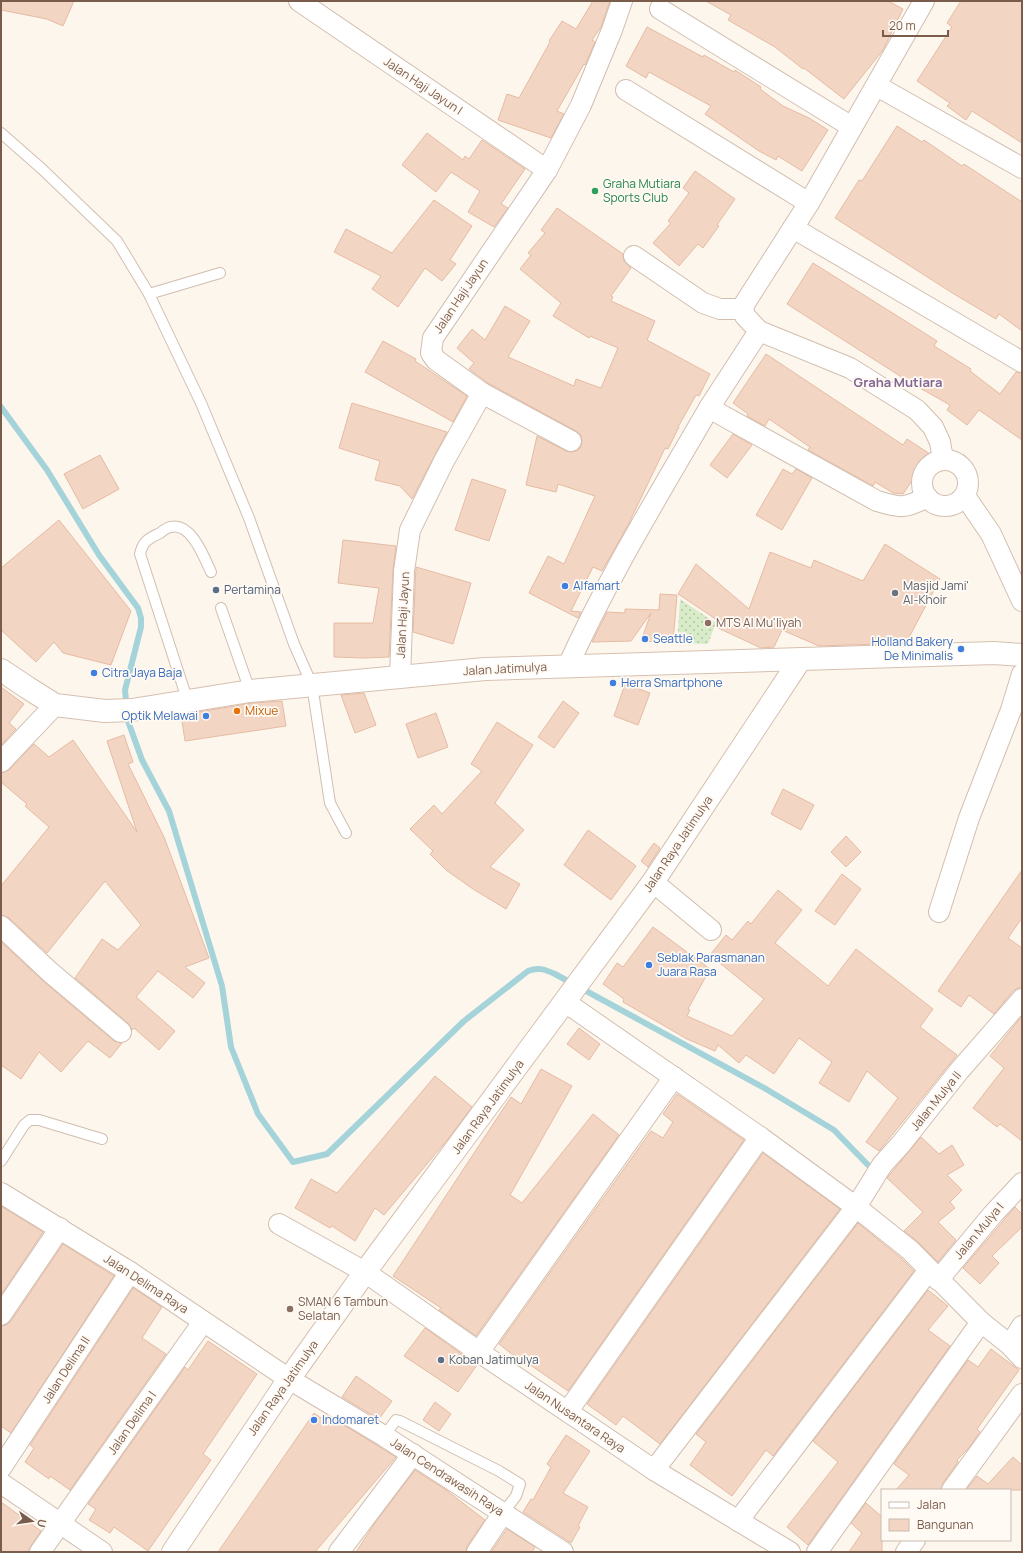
<svg xmlns="http://www.w3.org/2000/svg" width="1023" height="1553" viewBox="0 0 1023 1553" font-family="Manrope,sans-serif">
	<defs>
		<pattern id="park-dots" width="8" height="8" patternUnits="userSpaceOnUse"><rect width="8" height="8" fill="#d8ecc9"/><path d="M2 2h.1M6 6h.1" fill="none" stroke="#b4c2a5" stroke-width="1.8" stroke-linecap="round"/></pattern>
	</defs>
	<rect width="100%" height="100%" fill="#fdf6ec"/>
	<path fill="url(#park-dots)" d="M 680,599 L 716,623 L 708,644 L 677,643 Z"/>
	<g fill="none" stroke-linecap="round" stroke-linejoin="round">
		<path stroke="#a5d3da" stroke-width="6" d="M 1,407 L 47,470 L 99,555 L 138,608 L 141,618 L 141,627 L 125,690 L 128,721 L 142,760 L 169,811 L 222,986 L 231,1047 L 258,1114 L 293,1162 L 327,1154 L 464,1021 L 528,971 C 538,967 544,969 555,974 L 766,1089 L 834,1130 L 868,1165"/>
	</g>
	<g fill="#f3d5c3" stroke="#e6bba3">
		<path d="M 1,1 L 74,1 L 63,26 L 47,19 L 1,10 Z"/>
		<path d="M 593,1 L 610,1 L 601,27 L 592,40 L 595,42 L 585,65 L 584,64 L 557,111 L 564,114 L 551,138 L 498,120 L 507,94 L 519,98 L 550,42 L 549,41 L 562,21 L 576,29 Z"/>
		<path d="M 706,1 L 888,1 L 903,9 L 883,50 L 844,99 L 804,68 L 803,69 L 775,47 L 728,20 L 731,15 Z"/>
		<path d="M 961,1 L 1022,1 L 1022,143 L 972,111 L 966,120 L 947,106 L 950,103 L 917,81 L 952,27 L 947,23 Z"/>
		<path d="M 647,27 L 703,57 L 704,55 L 734,72 L 735,70 L 761,87 L 760,89 L 783,106 L 809,118 L 828,130 L 802,171 L 778,156 L 776,160 L 759,151 L 705,114 L 711,106 L 649,72 L 646,78 L 626,66 Z"/>
		<path d="M 897,126 L 922,142 L 924,140 L 962,166 L 964,164 L 1022,202 L 1022,331 L 999,314 L 996,319 L 954,294 L 835,218 L 859,180 L 862,181 Z"/>
		<path d="M 427,133 L 463,160 L 465,156 L 469,159 L 482,140 L 525,169 L 501,204 L 508,208 L 494,227 L 468,212 L 480,191 L 451,172 L 436,192 L 402,165 Z"/>
		<path d="M 695,171 L 735,199 L 717,225 L 719,226 L 703,248 L 698,244 L 679,266 L 653,243 L 671,223 L 668,221 L 689,193 L 683,188 Z"/>
		<path d="M 434,200 L 472,226 L 450,260 L 456,264 L 442,281 L 425,268 L 398,307 L 372,289 L 381,276 L 334,252 L 346,229 L 392,253 Z"/>
		<path d="M 557,208 L 623,254 L 624,261 L 631,268 L 611,296 L 613,297 L 611,301 L 655,321 L 647,340 L 710,374 L 699,396 L 696,395 L 678,427 L 679,427 L 668,449 L 665,448 L 628,525 L 602,571 L 593,567 L 571,611 L 581,612 L 578,618 L 529,593 L 548,556 L 564,564 L 595,496 L 558,484 L 556,492 L 526,485 L 537,436 L 566,451 L 571,452 L 577,451 L 581,447 L 582,441 L 581,435 L 576,431 L 488,383 L 469,369 L 474,363 L 457,348 L 472,329 L 485,340 L 505,306 L 530,321 L 508,357 L 574,386 L 576,379 L 601,388 L 618,348 L 590,336 L 589,338 L 553,316 L 561,303 L 520,269 L 531,255 L 528,253 L 545,233 L 541,230 Z"/>
		<path d="M 813,263 L 937,341 L 934,346 L 971,369 L 970,371 L 1000,394 L 1016,372 L 1022,373 L 1022,440 L 979,410 L 967,425 L 947,410 L 950,405 L 911,383 L 787,304 Z"/>
		<path d="M 383,341 L 416,359 L 415,361 L 467,396 L 453,422 L 365,372 Z"/>
		<path d="M 766,354 L 903,445 L 907,439 L 930,454 L 903,494 L 893,493 L 875,482 L 873,486 L 808,450 L 810,447 L 769,419 L 765,426 L 747,416 L 748,414 L 733,403 Z"/>
		<path d="M 352,403 L 447,432 L 412,499 L 400,486 L 375,480 L 380,461 L 339,448 Z"/>
		<path d="M 733,434 L 752,445 L 727,478 L 710,465 Z"/>
		<path d="M 100,455 L 119,489 L 83,509 L 64,474 Z"/>
		<path d="M 783,469 L 792,474 L 796,469 L 812,478 L 782,530 L 756,515 Z"/>
		<path d="M 472,479 L 506,490 L 489,541 L 455,530 Z"/>
		<path d="M 59,520 L 131,611 L 111,665 L 63,653 L 54,642 L 36,662 L 1,630 L 1,568 Z"/>
		<path d="M 343,540 L 396,546 L 393,570 L 389,657 L 364,658 L 334,657 L 334,623 L 373,623 L 379,588 L 338,583 Z"/>
		<path d="M 885,544 L 940,579 L 906,643 L 819,646 L 782,630 L 774,647 L 761,648 L 718,628 L 720,622 L 678,594 L 696,564 L 749,609 L 770,552 L 811,568 L 814,560 L 863,581 Z"/>
		<path d="M 416,567 L 471,583 L 453,644 L 413,632 Z"/>
		<path d="M 660,594 L 677,595 L 673,642 L 641,641 L 651,613 L 631,641 L 592,642 L 607,612 L 625,613 L 625,609 L 659,610 Z"/>
		<path d="M 625,684 L 650,693 L 638,725 L 614,716 Z"/>
		<path d="M 1,687 L 24,704 L 9,723 L 16,729 L 1,745 Z"/>
		<path d="M 364,693 L 376,725 L 355,733 L 341,695 Z"/>
		<path d="M 282,701 L 286,726 L 185,741 L 181,715 L 252,703 Z"/>
		<path d="M 563,701 L 579,713 L 554,748 L 538,737 Z"/>
		<path d="M 436,713 L 448,747 L 418,758 L 406,724 Z"/>
		<path d="M 497,722 L 533,745 L 495,803 L 524,830 L 490,867 L 520,884 L 506,909 L 473,889 L 446,870 L 430,854 L 433,851 L 410,829 L 434,805 L 442,814 L 482,771 L 471,764 Z"/>
		<path d="M 124,735 L 133,762 L 128,764 L 164,837 L 209,958 L 185,967 L 205,983 L 193,998 L 158,971 L 136,997 L 175,1031 L 159,1050 L 134,1028 L 132,1030 L 128,1023 L 75,978 L 102,939 L 118,950 L 141,925 L 105,881 L 47,953 L 9,918 L 1,915 L 1,886 L 49,827 L 25,806 L 27,804 L 1,782 L 1,773 L 9,770 L 34,744 L 49,757 L 73,740 L 137,832 L 107,741 Z"/>
		<path d="M 783,789 L 814,805 L 801,830 L 771,814 Z"/>
		<path d="M 588,830 L 636,866 L 611,900 L 564,865 Z"/>
		<path d="M 846,836 L 861,852 L 846,867 L 831,852 Z"/>
		<path d="M 654,843 L 660,848 L 648,867 L 641,861 Z"/>
		<path d="M 1022,870 L 1022,918 L 1008,938 L 1022,948 L 1022,988 L 1018,988 L 1013,991 L 994,1014 L 969,995 L 961,1007 L 938,991 Z"/>
		<path d="M 842,874 L 861,889 L 835,925 L 815,911 Z"/>
		<path d="M 778,890 L 802,910 L 775,943 L 828,986 L 856,949 L 933,1009 L 920,1027 L 957,1055 L 879,1151 L 866,1142 L 898,1098 L 867,1071 L 849,1102 L 819,1083 L 832,1062 L 799,1038 L 774,1074 L 746,1055 L 739,1063 L 718,1045 L 715,1051 L 687,1039 L 623,1002 L 624,999 L 603,984 L 617,963 L 623,967 L 653,927 L 710,969 L 688,1009 L 690,1010 L 687,1016 L 732,1036 L 764,999 L 710,955 L 726,935 L 732,940 L 748,921 L 751,924 Z"/>
		<path d="M 1,942 L 43,981 L 114,1041 L 122,1043 L 110,1058 L 88,1041 L 61,1072 L 39,1052 L 21,1079 L 1,1065 Z"/>
		<path d="M 1022,1016 L 1022,1141 L 1000,1124 L 997,1127 L 973,1108 L 1004,1068 L 990,1056 Z"/>
		<path d="M 579,1028 L 600,1044 L 589,1060 L 567,1044 Z"/>
		<path d="M 541,1069 L 572,1086 L 510,1195 L 522,1203 L 593,1114 L 619,1135 L 476,1336 L 439,1310 L 441,1308 L 393,1276 L 511,1097 L 521,1104 Z"/>
		<path d="M 435,1076 L 472,1107 L 448,1139 L 384,1215 L 375,1208 L 355,1241 L 332,1226 L 330,1228 L 295,1208 L 311,1179 L 337,1193 Z"/>
		<path d="M 677,1094 L 744,1140 L 568,1391 L 529,1364 L 527,1366 L 499,1344 L 651,1131 L 663,1138 L 673,1122 L 663,1114 Z"/>
		<path d="M 921,1137 L 939,1154 L 952,1145 L 964,1165 L 947,1175 L 962,1190 L 950,1202 L 955,1208 L 938,1222 L 956,1240 L 938,1262 L 918,1242 L 904,1231 L 923,1212 L 887,1178 Z"/>
		<path d="M 763,1153 L 840,1209 L 660,1444 L 623,1416 L 616,1425 L 587,1404 Z"/>
		<path d="M 1,1206 L 43,1232 L 1,1295 Z"/>
		<path d="M 1015,1207 L 1022,1214 L 1022,1227 L 992,1256 L 999,1263 L 980,1284 L 963,1268 Z"/>
		<path d="M 858,1223 L 902,1259 L 914,1271 L 773,1456 L 766,1450 L 732,1496 L 690,1465 L 706,1442 L 696,1434 Z"/>
		<path d="M 63,1244 L 114,1276 L 11,1433 L 1,1426 L 1,1326 L 6,1325 L 11,1321 Z"/>
		<path d="M 133,1288 L 162,1307 L 142,1338 L 166,1354 L 70,1490 L 50,1476 L 49,1479 L 25,1462 L 34,1448 L 30,1445 Z"/>
		<path d="M 928,1290 L 948,1306 L 928,1330 L 950,1346 L 808,1545 L 787,1527 L 838,1462 L 813,1441 Z"/>
		<path d="M 425,1328 L 477,1365 L 458,1392 L 404,1356 Z"/>
		<path d="M 208,1341 L 257,1374 L 203,1454 L 211,1460 L 148,1551 L 114,1527 L 110,1533 L 89,1520 L 96,1509 L 88,1504 L 185,1367 L 188,1370 Z"/>
		<path d="M 991,1349 L 1019,1370 L 977,1429 L 980,1432 L 968,1449 L 957,1460 L 958,1462 L 943,1483 L 941,1490 L 896,1490 L 909,1475 L 894,1464 L 968,1360 L 978,1367 Z"/>
		<path d="M 356,1376 L 392,1401 L 379,1419 L 342,1397 Z"/>
		<path d="M 435,1402 L 451,1414 L 439,1431 L 423,1420 Z"/>
		<path d="M 314,1413 L 325,1421 L 329,1416 L 396,1457 L 315,1552 L 218,1552 Z"/>
		<path d="M 566,1435 L 590,1451 L 563,1493 L 588,1507 L 578,1526 L 580,1527 L 571,1543 L 523,1512 L 531,1499 L 533,1500 L 551,1467 L 547,1464 Z"/>
		<path d="M 1013,1457 L 1022,1465 L 1022,1490 L 966,1490 L 977,1476 L 988,1484 Z"/>
		<path d="M 415,1470 L 446,1490 L 485,1520 L 467,1546 L 466,1552 L 356,1552 L 375,1523 Z"/>
		<path d="M 1,1502 L 41,1531 L 27,1552 L 1,1552 Z"/>
		<path d="M 866,1503 L 882,1517 L 882,1552 L 849,1552 L 862,1533 L 851,1523 Z"/>
		<path d="M 507,1529 L 535,1547 L 532,1552 L 491,1552 Z"/>
	</g>
	<g fill="none" stroke-linecap="round" stroke-linejoin="round">
		<defs>
			<g id="lane">
				<path d="M 1,133 L 42,169 L 117,241 L 149,294 L 201,403 L 249,518 L 294,644 L 312,685 L 330,803 L 346,833"/>
				<path d="M 149,294 L 220,273"/>
				<path d="M 221,608 L 250,691"/>
				<path d="M 188,702 L 140,554 C 143,541 148,539 160,533 C 163,531 167,527 171,527 C 191,522 204,557 211,572"/>
				<path d="M 1,1161 L 24,1125 L 30,1120 L 39,1120 L 102,1139"/>
				<path d="M 384,1436 L 396,1420 L 400,1421 L 499,1471 L 520,1484 L 516,1496 L 503,1513"/>
			</g>
			<g id="street">
				<path d="M 299,1 L 547,170"/>
				<path d="M 924,1 L 809,203 L 745,303 L 743,309 L 745,316 L 759,331 L 850,368 L 917,410 L 933,427 L 940,442 L 943,459"/>
				<path d="M 660,9 L 852,127"/>
				<path d="M 877,86 L 1022,168"/>
				<path d="M 626,90 L 809,203"/>
				<path d="M 793,228 L 1022,362"/>
				<path d="M 634,256 L 703,303 L 720,309 L 743,309"/>
				<path d="M 759,331 L 709,408 L 877,501 C 900,508 905,509 927,497"/>
				<path d="M 482,393 L 571,441"/>
				<circle cx="945" cy="483" r="23"/>
				<path d="M 965,496 L 991,534 L 1022,601"/>
				<path d="M 568,666 C 608,577 660,493 709,408"/>
				<path d="M 400,677 L 404,571 L 410,530 L 444,461 L 482,393 L 436,360 L 431,353 L 433,338 L 547,170 L 581,105 L 612,30 L 622,1"/>
				<path d="M 1,762 L 55,705"/>
				<path d="M 653,882 L 711,930"/>
				<path d="M 939,912 L 969,818 L 1011,710 L 1022,674"/>
				<path d="M 1,926 L 50,972 L 121,1032"/>
				<path d="M 1022,999 L 959,1071 L 901,1144 L 882,1165 L 856,1207 L 910,1250 L 981,1322 L 1010,1345 L 1022,1358"/>
				<path d="M 565,1002 L 760,1137 L 856,1207 L 654,1470"/>
				<path d="M 1,1193 L 130,1272 L 289,1379 L 384,1436 L 563,1552"/>
				<path d="M 279,1224 L 365,1272 L 479,1352 L 654,1470 L 790,1552"/>
				<path d="M 938,1280 L 993,1214 L 1022,1183"/>
				<path d="M 1,1315 L 60,1228"/>
				<path d="M 1010,1345 L 1022,1326"/>
				<path d="M 479,1352 L 674,1077"/>
				<path d="M 568,1411 L 760,1137"/>
				<path d="M 1,1468 L 130,1272"/>
				<path d="M 1,1483 L 102,1552"/>
				<path d="M 952,1490 L 1022,1394"/>
				<path d="M 738,1521 L 929,1270"/>
				<path d="M 40,1552 L 203,1322"/>
				<path d="M 339,1552 L 413,1454"/>
				<path d="M 477,1552 L 503,1513"/>
				<path d="M 817,1552 L 981,1322"/>
				<path d="M 906,1552 L 915,1540"/>
			</g>
			<g id="secondary">
				<path d="M 1,670 L 28,688 L 55,705 L 105,711 L 132,710 L 250,691 L 485,669 L 994,653 L 1022,655"/>
				<path d="M 173,1552 L 289,1379 L 365,1272 L 653,882 L 800,660"/>
			</g>
		</defs>
		<use href="#lane" stroke="#d1beb0" stroke-width="12"/>
		<use href="#street" stroke="#d1beb0" stroke-width="22"/>
		<use href="#secondary" stroke="#d6c0b0" stroke-width="24"/>
		<use href="#lane" stroke="#fff" stroke-width="10"/>
		<use href="#street" stroke="#fff" stroke-width="20"/>
		<use href="#secondary" stroke="#fff" stroke-width="22"/>
	</g>
	<circle fill="#2e9e5b" stroke="#fffaf3" stroke-width="1.5" cx="595" cy="191" r="4"/>
	<g fill="#3f7fe0" stroke="#fffaf3" stroke-width="1.5">
		<circle cx="565" cy="586" r="4"/>
		<circle cx="645" cy="639" r="4"/>
		<circle cx="961" cy="649" r="4"/>
		<circle cx="94" cy="673" r="4"/>
		<circle cx="613" cy="683" r="4"/>
		<circle cx="206" cy="716" r="4"/>
		<circle cx="649" cy="965" r="4"/>
		<circle cx="314" cy="1420" r="4"/>
	</g>
	<g fill="#5c6f8a" stroke="#fffaf3" stroke-width="1.5">
		<circle cx="216" cy="590" r="4"/>
		<circle cx="441" cy="1360" r="4"/>
	</g>
	<circle fill="#6b7280" stroke="#fffaf3" stroke-width="1.5" cx="895" cy="593" r="4"/>
	<g fill="#8d6e63" stroke="#fffaf3" stroke-width="1.5">
		<circle cx="708" cy="623" r="4"/>
		<circle cx="290" cy="1309" r="4"/>
	</g>
	<circle fill="#e8710a" stroke="#fffaf3" stroke-width="1.5" cx="237" cy="711" r="4"/>
	<g text-anchor="middle" stroke-width="3.5" stroke-linejoin="round" paint-order="stroke">
		<g font-size="12" fill="#7a5c4d" stroke="#fffaf3">
			<text transform="translate(423 86) rotate(34)" y="4">Jalan Haji Jayun I</text>
			<text transform="translate(461 296) rotate(-56)" y="4">Jalan Haji Jayun</text>
			<text transform="translate(403 615) rotate(-87)" y="4">Jalan Haji Jayun</text>
			<text transform="translate(505 669) rotate(-3)" y="4">Jalan Jatimulya</text>
			<text transform="translate(678 844) rotate(-56)" y="4">Jalan Raya Jatimulya</text>
			<text transform="translate(936 1101) rotate(-51)" y="4">Jalan Mulya II</text>
			<text transform="translate(488 1107) rotate(-54)" y="4">Jalan Raya Jatimulya</text>
			<text transform="translate(979 1231) rotate(-50)" y="4">Jalan Mulya I</text>
			<text transform="translate(146 1284) rotate(33)" y="4">Jalan Delima Raya</text>
			<text transform="translate(66 1370) rotate(-57)" y="4">Jalan Delima II</text>
			<text transform="translate(283 1388) rotate(-55)" y="4">Jalan Raya Jatimulya</text>
			<text transform="translate(575 1417) rotate(34)" y="4">Jalan Nusantara Raya</text>
			<text transform="translate(132 1423) rotate(-55)" y="4">Jalan Delima I</text>
			<text transform="translate(447 1477) rotate(33)" y="4">Jalan Cendrawasih Raya</text>
		</g>
		<g font-size="12" fill="#27864d" stroke="#fffaf3" text-anchor="start">
			<text x="603" y="188">Graha Mutiara<tspan x="603" dy="14">Sports Club</tspan></text>
		</g>
		<g font-size="12" fill="#366cbe" stroke="#fffaf3" text-anchor="start">
			<text x="573" y="590">Alfamart</text>
			<text x="653" y="643">Seattle</text>
			<text x="953" y="646" text-anchor="end">Holland Bakery<tspan x="953" dy="14">De Minimalis</tspan></text>
			<text x="102" y="677">Citra Jaya Baja</text>
			<text x="621" y="687">Herra Smartphone</text>
			<text x="198" y="720" text-anchor="end">Optik Melawai</text>
			<text x="657" y="962">Seblak Parasmanan<tspan x="657" dy="14">Juara Rasa</tspan></text>
			<text x="322" y="1424">Indomaret</text>
		</g>
		<g font-size="12" fill="#5b616d" stroke="#fffaf3" text-anchor="start">
			<text x="903" y="590">Masjid Jami'<tspan x="903" dy="14">Al-Khoir</tspan></text>
		</g>
		<g font-size="12" fill="#4e5e75" stroke="#fffaf3" text-anchor="start">
			<text x="224" y="594">Pertamina</text>
			<text x="449" y="1364">Koban Jatimulya</text>
		</g>
		<g font-size="12" fill="#785e54" stroke="#fffaf3" text-anchor="start">
			<text x="716" y="627">MTS Al Mu'liyah</text>
			<text x="298" y="1306">SMAN 6 Tambun<tspan x="298" dy="14">Selatan</tspan></text>
		</g>
		<g font-size="12" fill="#c56008" stroke="#fffaf3" text-anchor="start">
			<text x="245" y="715">Mixue</text>
		</g>
		<g font-size="13" font-weight="bold" fill="#846695" stroke="#fffaf3">
			<text x="898" y="387">Graha Mutiara</text>
		</g>
	</g>
	<rect width="1023" height="1553" fill="none" stroke="#7a5c4d" stroke-width="4"/>
	<rect x="881" y="1489" width="130" height="52" fill="#fffaf3" stroke="#cabbb1"/>
	<rect x="889" y="1502" width="20" height="6" fill="#ffffff" stroke="#cabbb1"/>
	<text x="917" y="1509" font-size="12" fill="#7a5c4d">Jalan</text>
	<rect x="889" y="1519" width="20" height="12" fill="#f3d5c3" stroke="#cabbb1"/>
	<text x="917" y="1529" font-size="12" fill="#7a5c4d">Bangunan</text>
	<g transform="translate(32 1521) rotate(103)" stroke="#fffaf3" stroke-width="3" paint-order="stroke">
	<path d="M0-3L7 15L0 10L-7 15Z" fill="#7a5c4d"/>
	<text y="-6" font-size="11" font-weight="bold" text-anchor="middle" fill="#7a5c4d">U</text>
	</g>
	<path d="M883 30v6h65v-6" fill="none" stroke="#7a5c4d" stroke-width="2"/>
	<text x="889" y="30" font-size="12" fill="#7a5c4d" stroke="#fffaf3" stroke-width="3" paint-order="stroke">20 m</text>
</svg>
